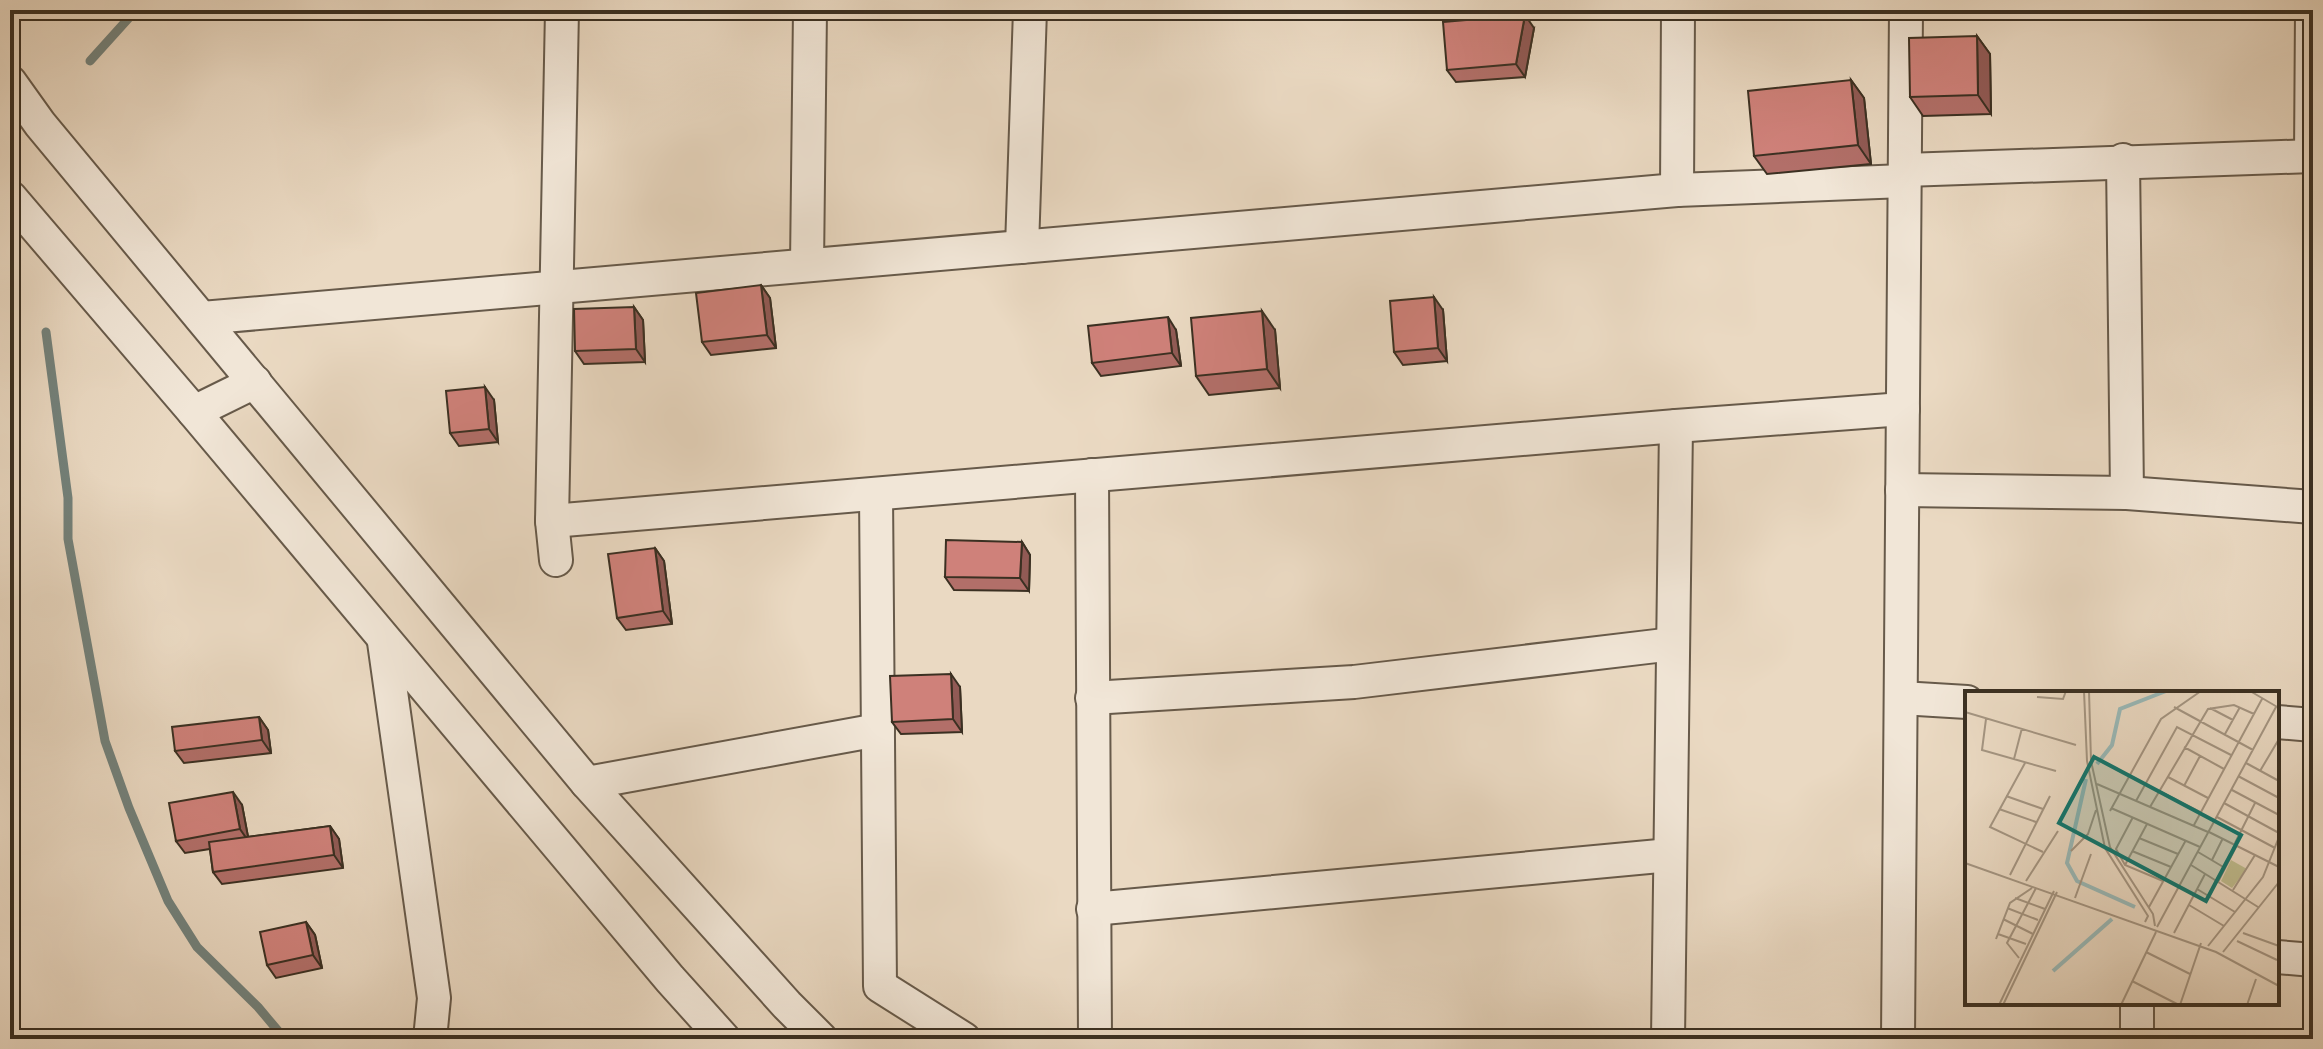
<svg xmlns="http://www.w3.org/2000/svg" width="2323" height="1049" viewBox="0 0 2323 1049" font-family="'Sorts Mill Goudy',serif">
	<rect width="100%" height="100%" fill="#ead9c2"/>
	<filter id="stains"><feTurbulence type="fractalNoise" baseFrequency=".0025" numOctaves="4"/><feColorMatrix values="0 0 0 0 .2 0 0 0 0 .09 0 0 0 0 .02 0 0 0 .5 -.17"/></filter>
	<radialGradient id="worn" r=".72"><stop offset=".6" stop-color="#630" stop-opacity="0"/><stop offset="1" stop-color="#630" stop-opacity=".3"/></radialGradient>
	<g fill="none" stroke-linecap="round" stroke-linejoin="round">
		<g stroke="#73827c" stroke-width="9">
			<path d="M 90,61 L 136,10"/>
			<path d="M 46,332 L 68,498 L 68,539 L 105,741 L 129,808 L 168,901 L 197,947 L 258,1007 L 279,1032 L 280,1039"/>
		</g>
		<defs>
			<g id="minor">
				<path d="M 10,82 L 40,124 L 587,783 L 787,1005 L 821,1039"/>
				<path d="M 2311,155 L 2312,10"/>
				<path d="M 2123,160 L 2127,493"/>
				<path d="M 1905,170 L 2313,156"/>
				<path d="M 1677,190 L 1678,10"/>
				<path d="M 10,197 L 194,412 L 670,979 L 724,1039"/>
				<path d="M 1022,247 L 1030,10"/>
				<path d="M 807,265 L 810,10"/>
				<path d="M 202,318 L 1677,190 L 1904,181"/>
				<path d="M 194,412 L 255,382"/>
				<path d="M 1092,475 L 1095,1039"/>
				<path d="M 1902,490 L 2127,493 L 2313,507"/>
				<path d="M 876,494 L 880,986 L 964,1039"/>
				<path d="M 552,521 L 1676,426 L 1903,409"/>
				<path d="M 556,560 L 552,521 L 562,10"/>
				<path d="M 384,642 L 434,998 L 430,1039"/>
				<path d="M 1092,698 L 1354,682 L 1673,644"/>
				<path d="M 1901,698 L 1967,702"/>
				<path d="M 2277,722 L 2313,725"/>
				<path d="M 587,783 L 878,730"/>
				<path d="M 1093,909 L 1670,855"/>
				<path d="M 2277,957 L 2313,960"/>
				<path d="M 1668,1039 L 1676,426"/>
				<path d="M 1898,1039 L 1906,10"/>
				<path d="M 2137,1039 L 2137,1003"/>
			</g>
		</defs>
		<use href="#minor" stroke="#675a4a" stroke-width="36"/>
		<use href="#minor" stroke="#f1e6d7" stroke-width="32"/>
	</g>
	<g fill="#b26f69" stroke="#3b3022" stroke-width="2">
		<path d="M 1534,28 L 1525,77 L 1456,82 L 1447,70 Z"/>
		<path d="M 1977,36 L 1990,54 L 1991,114 L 1923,116 L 1910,97 Z"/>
		<path d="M 1851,80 L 1864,98 L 1871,164 L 1767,174 L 1754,156 Z"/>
		<path d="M 761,285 L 770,298 L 776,348 L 711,355 L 702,342 Z"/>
		<path d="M 634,307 L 643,320 L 645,362 L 584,364 L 575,351 Z"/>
		<path d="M 1443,310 L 1447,361 L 1403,365 L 1394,352 Z"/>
		<path d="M 1176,330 L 1181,366 L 1101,376 L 1092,363 Z"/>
		<path d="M 1275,330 L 1280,388 L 1209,395 L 1196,376 Z"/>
		<path d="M 494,400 L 498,442 L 459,446 L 450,433 Z"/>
		<path d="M 1022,542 L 1030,555 L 1029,591 L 954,590 L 945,577 Z"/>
		<path d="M 655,548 L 664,561 L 672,624 L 626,630 L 617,618 Z"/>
		<path d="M 960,687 L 962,732 L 901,734 L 892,722 Z"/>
		<path d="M 259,717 L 268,730 L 271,753 L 184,763 L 175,751 Z"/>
		<path d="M 242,805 L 248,837 L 330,826 L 339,839 L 343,868 L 222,884 L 213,872 L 210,849 L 185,853 L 176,841 Z"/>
		<path d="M 306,922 L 315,935 L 322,968 L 276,978 L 267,965 Z"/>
	</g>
	<g fill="#915a55" stroke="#3b3022" stroke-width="2">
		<path d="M 1525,15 L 1534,28 L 1525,77 L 1516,64 Z"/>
		<path d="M 1977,36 L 1990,54 L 1991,114 L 1978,95 Z"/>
		<path d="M 1851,80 L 1864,98 L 1871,164 L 1858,145 Z"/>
		<path d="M 761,285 L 770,298 L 776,348 L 767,335 Z"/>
		<path d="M 1434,297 L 1443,310 L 1447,361 L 1438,348 Z"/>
		<path d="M 634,307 L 643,320 L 645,362 L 636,349 Z"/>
		<path d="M 1262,311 L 1275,330 L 1280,388 L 1267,369 Z"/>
		<path d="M 1168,317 L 1176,330 L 1181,366 L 1172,353 Z"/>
		<path d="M 485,387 L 494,400 L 498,442 L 489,429 Z"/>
		<path d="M 1022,542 L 1030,555 L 1029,591 L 1020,578 Z"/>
		<path d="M 655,548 L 664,561 L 672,624 L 663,611 Z"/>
		<path d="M 951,674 L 960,687 L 962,732 L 953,719 Z"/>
		<path d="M 259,717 L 268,730 L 271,753 L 262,740 Z"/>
		<path d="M 233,792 L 242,805 L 249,842 L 240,829 Z"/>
		<path d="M 330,826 L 339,839 L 343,868 L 334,855 Z"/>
		<path d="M 306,922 L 315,935 L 322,968 L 313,955 Z"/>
	</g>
	<g fill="#cf817a" stroke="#3b3022" stroke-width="2">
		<path d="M 1525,15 L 1516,64 L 1447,70 L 1443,22 Z"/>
		<path d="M 1977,36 L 1978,95 L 1910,97 L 1909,38 Z"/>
		<path d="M 1851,80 L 1858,145 L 1754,156 L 1748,91 Z"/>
		<path d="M 761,285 L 767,335 L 702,342 L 696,293 Z"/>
		<path d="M 1434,297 L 1438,348 L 1394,352 L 1390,301 Z"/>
		<path d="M 634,307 L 636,349 L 575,351 L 574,309 Z"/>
		<path d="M 1262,311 L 1267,369 L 1196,376 L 1191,318 Z"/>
		<path d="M 1168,317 L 1172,353 L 1092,363 L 1088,326 Z"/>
		<path d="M 485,387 L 489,429 L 450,433 L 446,391 Z"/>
		<path d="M 946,540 L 1022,542 L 1020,578 L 945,577 Z"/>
		<path d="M 655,548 L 663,611 L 617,618 L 608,554 Z"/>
		<path d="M 951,674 L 953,719 L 892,722 L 890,676 Z"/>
		<path d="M 259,717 L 262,740 L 175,751 L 172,727 Z"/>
		<path d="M 233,792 L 240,829 L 176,841 L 169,803 Z"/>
		<path d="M 330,826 L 334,855 L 213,872 L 209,842 Z"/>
		<path d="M 306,922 L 313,955 L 267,965 L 260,932 Z"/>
		<path d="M 483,1030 L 484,1039 L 457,1039 L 457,1037 Z"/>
	</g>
	<g transform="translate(1965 691)">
		<rect width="314" height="314" fill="#ead9c2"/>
		<path d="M 266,169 L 282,178 L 267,197 L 256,190 Z" fill="#bfbc8e"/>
		<path fill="none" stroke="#99b9b8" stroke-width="4" d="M 132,73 L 147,54 L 155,18 L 201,0M 121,88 L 102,172 L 112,190 L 170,216M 88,280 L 147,228"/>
		<path fill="none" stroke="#a49582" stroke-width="2" d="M 119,0 L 122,70 L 140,157 L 183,225 L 180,231M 124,0 L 126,70 L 145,156 L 188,223 L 190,235M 285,0 L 314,17M 72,6 L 98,8 L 101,0M 209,16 L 288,59M 245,17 L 268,29M 0,21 L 111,54M 21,28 L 17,59 L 91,80M 260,43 L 275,16M 219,56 L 259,78M 49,68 L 57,37M 60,72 L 25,136 L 78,161M 281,72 L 314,90M 295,80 L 314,48M 273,85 L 314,107M 203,86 L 243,107M 132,93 L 243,141M 219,95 L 235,65M 267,99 L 314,124M 194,100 L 235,121M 41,105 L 78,118M 171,110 L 212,36 L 266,64M 259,112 L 314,142M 185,116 L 243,18 L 269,14 L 289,23M 146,117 L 235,156M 34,118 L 71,131M 145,120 L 196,28 L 236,0M 168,126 L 151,158 L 160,174 L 198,190M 252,126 L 310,157M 229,134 L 297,8M 244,141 L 314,176M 174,147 L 213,163M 270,152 L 290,112M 106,160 L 123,143 L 131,119M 167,160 L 206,176M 233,161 L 260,177M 247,169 L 258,147M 0,172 L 251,261 L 314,295M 160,174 L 182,133M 226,174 L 293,216M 45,184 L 85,105M 61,190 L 93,140M 253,191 L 272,154M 232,198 L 270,221M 268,199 L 290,164M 50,207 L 80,218M 110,207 L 126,163M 224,214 L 259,235M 184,216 L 221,149M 42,217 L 73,229M 38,228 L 68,243M 192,236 L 311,16M 209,242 L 240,183M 278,242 L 314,255M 33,243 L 61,253M 31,248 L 45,212 L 67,197M 272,250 L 312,269M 243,255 L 298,186 L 314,146M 181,261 L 225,283M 258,261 L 314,191M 54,267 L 42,252 L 71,197M 167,290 L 214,314M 34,314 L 89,200M 38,314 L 92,201M 156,314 L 191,241M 215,314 L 236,252M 282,314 L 291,288"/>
		<path fill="#0f766e" fill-opacity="0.15" stroke="#0f766e" stroke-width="4" d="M 129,66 L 276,144 L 241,210 L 94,132 Z"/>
		<rect width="314" height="314" fill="none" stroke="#3b3022" stroke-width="4"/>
	</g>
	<rect width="2323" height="1049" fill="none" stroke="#ead9c2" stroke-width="40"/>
	<rect x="12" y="12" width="2299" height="1025" fill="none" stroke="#3b3022" stroke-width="4"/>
	<rect x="20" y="20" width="2283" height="1009" fill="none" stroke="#3b3022" stroke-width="2"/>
	<rect width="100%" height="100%" filter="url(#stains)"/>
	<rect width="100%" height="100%" fill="url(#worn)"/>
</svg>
